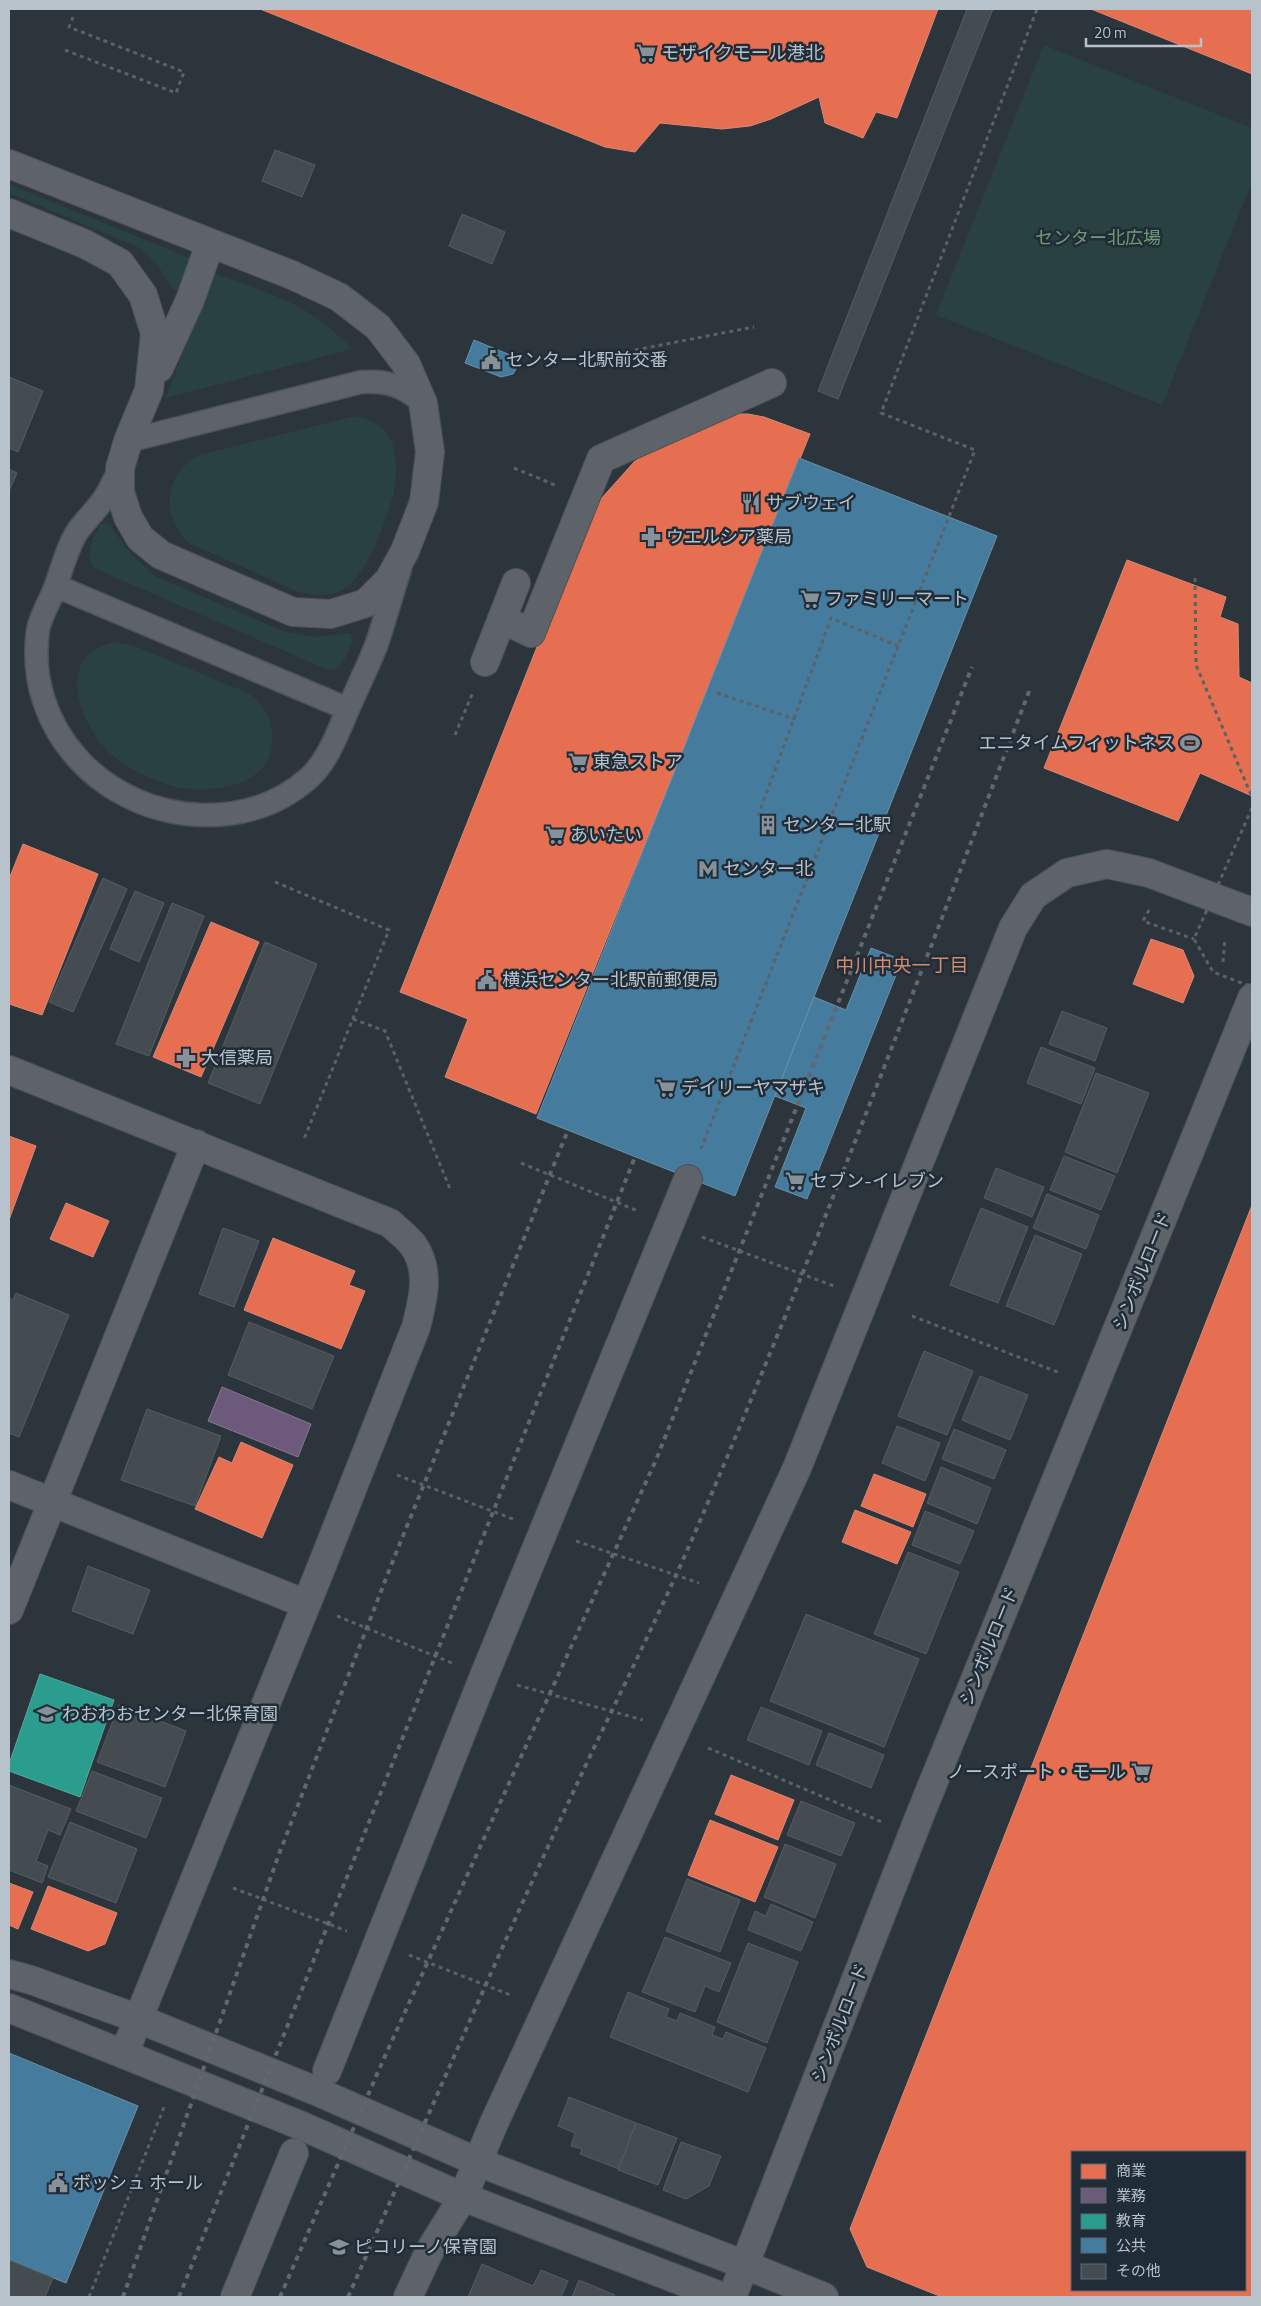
<svg xmlns="http://www.w3.org/2000/svg" width="1261" height="2306" viewBox="0 0 1261 2306" font-family="'Titillium Web','Noto Sans JP',sans-serif">
	<rect width="100%" height="100%" fill="#2d353c"/>
	<g fill="#2a4141">
		<path d="M 1044,45 L 1252,128 L 1252,182 L 1162,405 L 936,315 Z"/>
		<path d="M 9,184 L 189,258 L 191,260 L 180,291 L 174,290 L 156,263 L 138,247 L 9,193 Z"/>
		<path d="M 213,273 C 249,286 286,297 317,318 C 330,327 341,338 352,349 L 166,398 Z"/>
		<path d="M 355,416 C 368,419 380,423 388,435 C 398,450 397,478 393,495 C 387,519 364,582 341,591 C 328,597 313,595 299,592 L 189,543 C 160,516 164,474 199,455 Z"/>
		<path d="M 102,523 L 110,525 L 130,553 L 155,576 L 283,631 L 317,637 L 350,633 L 353,640 C 347,653 343,673 326,669 L 96,569 C 83,559 93,534 102,523 Z"/>
		<path d="M 116,642 L 132,645 C 162,657 192,670 223,683 C 233,687 248,691 256,699 C 266,709 272,722 272,736 C 275,784 220,793 182,788 C 159,784 129,770 111,754 C 78,724 53,653 116,642 Z"/>
	</g>
	<g fill="#e76f51" stroke="#d98876" fill-rule="evenodd">
		<path d="M 260,9 L 938,9 L 897,118 L 876,112 L 863,138 L 825,123 L 819,97 L 771,119 L 750,126 L 722,129 L 660,123 L 635,152 L 605,147 Z"/>
		<path d="M 1091,9 L 1252,9 L 1252,74 Z"/>
		<path d="M 732,414 L 748,414 L 764,417 L 810,434 L 536,1114 L 445,1077 L 468,1019 L 400,992 L 587,521 L 600,500 L 634,462 L 656,446 Z"/>
		<path d="M 1127,560 L 1226,597 L 1220,617 L 1238,624 L 1239,677 L 1252,683 L 1252,796 L 1200,773 L 1178,821 L 1044,768 Z"/>
		<path d="M 23,844 L 98,874 L 42,1015 L 9,1004 L 9,879 Z"/>
		<path d="M 211,922 L 259,942 L 201,1077 L 153,1057 Z"/>
		<path d="M 1151,939 L 1183,950 L 1194,976 L 1183,1003 L 1133,984 Z"/>
		<path d="M 9,1136 L 36,1146 L 9,1220 Z"/>
		<path d="M 66,1203 L 109,1221 L 93,1257 L 50,1239 Z"/>
		<path d="M 1252,1205 L 1252,2297 L 942,2297 L 867,2267 L 850,2229 ZM 1072,2152 L 1245,2152 L 1245,2290 L 1072,2290 Z"/>
		<path d="M 273,1238 L 355,1271 L 349,1285 L 365,1291 L 341,1349 L 244,1310 Z"/>
		<path d="M 241,1442 L 293,1465 L 262,1538 L 195,1509 L 219,1457 L 232,1463 Z"/>
		<path d="M 874,1474 L 926,1494 L 913,1527 L 861,1506 Z"/>
		<path d="M 855,1510 L 911,1532 L 897,1564 L 842,1542 Z"/>
		<path d="M 731,1775 L 794,1800 L 778,1840 L 715,1814 Z"/>
		<path d="M 710,1820 L 778,1847 L 755,1902 L 688,1875 Z"/>
		<path d="M 9,1883 L 33,1892 L 18,1929 L 9,1925 Z"/>
		<path d="M 48,1886 L 117,1913 L 105,1944 L 88,1951 L 31,1929 Z"/>
	</g>
	<path fill="#6d597a" stroke="#847892" d="M 222,1387 L 311,1424 L 298,1457 L 208,1421 Z"/>
	<path fill="#2a9d8f" stroke="#55a8a1" d="M 40,1674 L 114,1700 L 80,1797 L 9,1771 L 9,1764 Z"/>
	<g fill="#457b9d" stroke="#6890ab">
		<path d="M 474,340 L 515,357 L 516,369 L 513,374 L 501,377 L 465,363 Z"/>
		<path d="M 799,458 L 997,536 L 735,1196 L 537,1118 Z"/>
		<path d="M 871,948 L 902,960 L 807,1199 L 775,1187 L 806,1108 L 775,1096 L 814,997 L 846,1010 Z"/>
		<path d="M 9,2053 L 138,2106 L 66,2283 L 9,2260 Z"/>
	</g>
	<g fill="#454c51" stroke="#555c63">
		<path d="M 967,9 L 993,9 L 838,399 L 818,391 Z"/>
		<path d="M 275,150 L 315,165 L 302,197 L 262,181 Z"/>
		<path d="M 462,214 L 505,232 L 492,264 L 449,246 Z"/>
		<path d="M 9,377 L 43,391 L 18,452 L 9,448 Z"/>
		<path d="M 9,469 L 17,473 L 9,491 Z"/>
		<path d="M 103,878 L 127,889 L 73,1012 L 49,1002 Z"/>
		<path d="M 135,891 L 164,903 L 139,962 L 110,949 Z"/>
		<path d="M 172,903 L 204,916 L 149,1056 L 116,1044 Z"/>
		<path d="M 265,942 L 317,964 L 260,1104 L 208,1083 Z"/>
		<path d="M 1062,1011 L 1107,1028 L 1095,1061 L 1049,1044 Z"/>
		<path d="M 1041,1047 L 1095,1068 L 1081,1104 L 1027,1083 Z"/>
		<path d="M 1096,1073 L 1149,1093 L 1117,1173 L 1065,1152 Z"/>
		<path d="M 1064,1156 L 1115,1176 L 1101,1210 L 1050,1190 Z"/>
		<path d="M 996,1168 L 1044,1187 L 1032,1217 L 984,1198 Z"/>
		<path d="M 1047,1194 L 1099,1215 L 1086,1249 L 1033,1228 Z"/>
		<path d="M 981,1208 L 1028,1227 L 998,1303 L 950,1285 Z"/>
		<path d="M 223,1228 L 259,1241 L 234,1307 L 199,1294 Z"/>
		<path d="M 1035,1235 L 1082,1254 L 1054,1325 L 1006,1306 Z"/>
		<path d="M 16,1293 L 69,1315 L 19,1437 L 9,1433 L 9,1298 L 13,1300 Z"/>
		<path d="M 249,1322 L 334,1356 L 312,1409 L 228,1375 Z"/>
		<path d="M 924,1351 L 973,1371 L 947,1435 L 898,1416 Z"/>
		<path d="M 980,1376 L 1028,1395 L 1010,1440 L 962,1420 Z"/>
		<path d="M 147,1409 L 221,1436 L 195,1506 L 121,1480 Z"/>
		<path d="M 897,1426 L 940,1443 L 925,1481 L 882,1463 Z"/>
		<path d="M 954,1429 L 1006,1450 L 994,1479 L 942,1459 Z"/>
		<path d="M 941,1467 L 991,1488 L 977,1524 L 927,1503 Z"/>
		<path d="M 925,1511 L 974,1531 L 960,1564 L 912,1545 Z"/>
		<path d="M 908,1552 L 959,1572 L 926,1654 L 874,1634 Z"/>
		<path d="M 88,1566 L 150,1590 L 133,1634 L 72,1611 Z"/>
		<path d="M 806,1614 L 919,1659 L 884,1747 L 770,1701 Z"/>
		<path d="M 119,1705 L 186,1731 L 165,1787 L 97,1762 Z"/>
		<path d="M 761,1707 L 822,1731 L 809,1765 L 747,1740 Z"/>
		<path d="M 829,1733 L 884,1755 L 871,1788 L 816,1765 Z"/>
		<path d="M 92,1771 L 162,1798 L 146,1838 L 76,1811 Z"/>
		<path d="M 9,1785 L 71,1809 L 60,1835 L 48,1830 L 36,1861 L 48,1866 L 42,1883 L 9,1870 Z"/>
		<path d="M 801,1801 L 855,1823 L 841,1856 L 787,1835 Z"/>
		<path d="M 70,1822 L 137,1849 L 116,1903 L 48,1877 Z"/>
		<path d="M 785,1844 L 836,1864 L 815,1918 L 764,1897 Z"/>
		<path d="M 687,1879 L 740,1900 L 720,1952 L 666,1931 Z"/>
		<path d="M 771,1904 L 813,1922 L 801,1951 L 748,1930 L 755,1911 L 766,1916 Z"/>
		<path d="M 665,1937 L 731,1963 L 719,1992 L 705,1986 L 695,2012 L 642,1992 Z"/>
		<path d="M 748,1943 L 798,1962 L 767,2043 L 717,2022 Z"/>
		<path d="M 628,1992 L 669,2009 L 666,2017 L 677,2021 L 680,2013 L 715,2027 L 712,2035 L 723,2039 L 726,2032 L 766,2048 L 748,2092 L 610,2037 Z"/>
		<path d="M 569,2097 L 636,2123 L 619,2169 L 580,2154 L 582,2149 L 571,2146 L 575,2133 L 558,2126 Z"/>
		<path d="M 636,2123 L 677,2138 L 658,2185 L 618,2170 Z"/>
		<path d="M 681,2142 L 721,2156 L 709,2186 L 686,2199 L 663,2190 Z"/>
		<path d="M 9,2260 L 53,2278 L 45,2297 L 9,2297 Z"/>
		<path d="M 482,2264 L 533,2286 L 541,2270 L 568,2281 L 561,2297 L 468,2297 Z"/>
		<path d="M 579,2280 L 615,2295 L 614,2297 L 572,2297 Z"/>
	</g>
	<g fill="none" stroke-linecap="round" stroke-linejoin="round">
		<defs>
			<g id="service">
				<path d="M 128,441 L 361,382 C 387,380 404,386 423,403"/>
				<path d="M 120,468 C 115,478 111,488 105,497 C 97,510 85,520 77,532 C 66,549 61,574 53,593 C 48,604 40,618 38,630 C 24,730 104,812 202,815 C 243,816 280,804 310,777 C 328,760 336,736 346,714 C 356,690 368,667 377,643 C 385,619 392,594 400,569"/>
				<path d="M 56,586 L 348,709"/>
			</g>
			<g id="pedestrian">
				<path d="M 502,619 L 531,633 L 601,459 L 772,383"/>
				<path d="M 485,662 L 516,583"/>
				<path d="M 327,2071 L 484,1676 L 688,1179"/>
				<path d="M 235,2297 L 294,2153"/>
			</g>
			<g id="minor">
				<path d="M 9,164 L 292,275 L 339,297 L 378,327 L 406,364 L 423,403 L 430,452 L 424,502 L 405,551 L 389,580 L 366,603 L 331,614 L 293,612 L 161,555 L 140,538 L 128,517 L 120,492 L 120,468 L 128,441 L 149,390 L 155,333 L 143,295 L 120,263 L 85,244 L 9,213"/>
				<path d="M 159,368 L 190,300 L 210,244"/>
				<path d="M 9,1485 L 306,1604"/>
				<path d="M 9,1610 L 196,1144"/>
			</g>
			<g id="tertiary">
				<path d="M 9,1070 L 390,1223 C 397,1230 407,1237 413,1245 C 431,1270 423,1300 416,1327 L 319,1573 L 124,2054"/>
				<path d="M 9,1974 L 31,1980 L 139,2019 L 316,2091 L 478,2162 L 745,2265 L 824,2297"/>
				<path d="M 9,2008 L 302,2126 L 463,2197 L 723,2297"/>
				<path d="M 408,2297 L 429,2252 L 463,2197 L 494,2123 L 797,1468 L 1013,928 L 1033,896 L 1067,873 L 1107,864 L 1149,873 L 1252,912"/>
				<path d="M 732,2297 L 920,1815 L 1252,998"/>
			</g>
		</defs>
		<use href="#service" stroke="#4b5156" stroke-width="25"/>
		<use href="#pedestrian" stroke="#4b5156" stroke-width="30"/>
		<use href="#minor" stroke="#4b5156" stroke-width="30"/>
		<use href="#tertiary" stroke="#4b5156" stroke-width="30"/>
		<g stroke="#5b6266" stroke-width="3" stroke-dasharray="4 4" stroke-linecap="butt">
			<path d="M 65,50 L 176,93 L 184,72 L 69,27 L 73,17"/>
			<path d="M 635,350 L 754,327"/>
			<path d="M 514,468 L 555,485"/>
			<path d="M 1195,578 L 1196,665 L 1252,797"/>
			<path d="M 717,693 L 795,719"/>
			<path d="M 455,735 L 473,692"/>
			<path d="M 758,816 L 831,618 L 898,646"/>
			<path d="M 275,882 L 389,930 L 304,1139"/>
			<path d="M 1149,910 L 1143,921 L 1194,939"/>
			<path d="M 1223,962 L 1225,938"/>
			<path d="M 353,1019 L 385,1031 L 451,1191"/>
			<path d="M 701,1149 L 975,450 L 881,413 L 1037,9"/>
			<path d="M 521,1163 L 638,1211"/>
			<path d="M 702,1237 L 834,1286"/>
			<path d="M 912,1316 L 1060,1373"/>
			<path d="M 397,1475 L 513,1519"/>
			<path d="M 576,1541 L 699,1583"/>
			<path d="M 337,1616 L 452,1663"/>
			<path d="M 517,1685 L 643,1720"/>
			<path d="M 708,1748 L 882,1822"/>
			<path d="M 233,1888 L 347,1931"/>
			<path d="M 409,1955 L 513,1996"/>
			<path d="M 89,2297 L 164,2107"/>
		</g>
		<use href="#service" stroke="#5d6369" stroke-width="22"/>
		<use href="#pedestrian" stroke="#5d6369" stroke-width="28"/>
		<use href="#minor" stroke="#5d6369" stroke-width="28"/>
		<use href="#tertiary" stroke="#5d6369" stroke-width="28"/>
		<g stroke="#62676d" stroke-width="4" stroke-dasharray="5 5" stroke-linecap="butt">
			<path d="M 123,2297 L 279,1854 L 392,1563 L 568,1130"/>
			<path d="M 179,2297 L 635,1157"/>
			<path d="M 280,2297 L 385,2056 L 656,1460 L 972,667"/>
			<path d="M 348,2297 C 429,2115 507,1932 592,1752 C 629,1675 666,1600 700,1521 C 817,1247 923,967 1030,689"/>
		</g>
		<path stroke="#5b6266" stroke-width="3" stroke-dasharray="4 4" stroke-linecap="butt" d="M 1252,808 L 1194,939 L 1213,972 L 1252,987"/>
	</g>
	<defs>
		<symbol id="supermarket-bare" viewBox="-9 -9 18 18"><path d="M-6-5.5h2.5l.6 2H6L4.5 2H-2.5L-4.4-4H-6ZM-1.5 3.2a1.3 1.3 0 1 0 .1 0ZM3 3.2a1.3 1.3 0 1 0 .1 0Z" fill="#879199" stroke="#202c37" stroke-width="2.5" paint-order="stroke"/></symbol>
		<symbol id="civic-bare" viewBox="-9 -9 18 18"><path d="M-.6-6.5H3V-4.5H.6V-3L4-1V1h2V6H-6V1h2V-1L-.6-3ZM-1.2 2.5V6h2.4V2.5Z" fill="#879199" stroke="#202c37" stroke-width="2.5" paint-order="stroke"/></symbol>
		<symbol id="restaurant-bare" viewBox="-9 -9 18 18"><path d="M-5-6h1v4h1v-4h1v4h1v-4h1v5L-1.5 .5V6h-2V.5L-5-1ZM5-6V6H3V1.5H1.5Q1.5-4 5-6Z" fill="#879199" stroke="#202c37" stroke-width="2.5" paint-order="stroke"/></symbol>
		<symbol id="pharmacy-bare" viewBox="-9 -9 18 18"><path d="M-2-6h4v4h4v4h-4v4h-4v-4h-4v-4h4Z" fill="#879199" stroke="#202c37" stroke-width="2.5" paint-order="stroke"/></symbol>
		<symbol id="stadium-bare" viewBox="-9 -9 18 18"><path d="M0-5a6.5 5 0 1 0 0 10a6.5 5 0 1 0 0-10ZM-3.5-1.8h7v3.6h-7Z" fill="#879199" stroke="#202c37" stroke-width="2.5" paint-order="stroke"/></symbol>
		<symbol id="building-bare" viewBox="-9 -9 18 18"><path d="M-4-6H4V6H1V3H-1V6H-4ZM-2.5-4.3h1.7v1.8h-1.7ZM.8-4.3h1.7v1.8H.8ZM-2.5-1h1.7V.8h-1.7ZM.8-1h1.7V.8H.8Z" fill="#879199" stroke="#202c37" stroke-width="2.5" paint-order="stroke"/></symbol>
		<symbol id="metro-bare" viewBox="-9 -9 18 18"><path d="M-5.5 5V-5H-3L0 0L3-5H5.5V5H3V-.5L0 4L-3-.5V5Z" fill="#879199" stroke="#202c37" stroke-width="2.5" paint-order="stroke"/></symbol>
		<symbol id="school-bare" viewBox="-9 -9 18 18"><path d="M0-5L7-2L0 1L-7-2ZM-4 1L0 2.5L4 1V4Q0 6-4 4Z" fill="#879199" stroke="#202c37" stroke-width="2.5" paint-order="stroke"/></symbol>
	</defs>
	<g fill-rule="evenodd">
		<use href="#supermarket-bare" x="632" y="39" width="28" height="28"/>
		<use href="#civic-bare" x="477" y="346" width="28" height="28"/>
		<use href="#restaurant-bare" x="737" y="489" width="28" height="28"/>
		<use href="#pharmacy-bare" x="637" y="523" width="28" height="28"/>
		<use href="#supermarket-bare" x="796" y="585" width="28" height="28"/>
		<use href="#stadium-bare" x="1176" y="729" width="28" height="28"/>
		<use href="#supermarket-bare" x="564" y="748" width="28" height="28"/>
		<use href="#building-bare" x="754" y="811" width="28" height="28"/>
		<use href="#supermarket-bare" x="541" y="821" width="28" height="28"/>
		<use href="#metro-bare" x="694" y="855" width="28" height="28"/>
		<use href="#civic-bare" x="473" y="966" width="28" height="28"/>
		<use href="#pharmacy-bare" x="172" y="1044" width="28" height="28"/>
		<use href="#supermarket-bare" x="652" y="1074" width="28" height="28"/>
		<use href="#supermarket-bare" x="781" y="1167" width="28" height="28"/>
		<use href="#school-bare" x="33" y="1700" width="28" height="28"/>
		<use href="#supermarket-bare" x="1127" y="1758" width="28" height="28"/>
		<use href="#civic-bare" x="44" y="2169" width="28" height="28"/>
		<use href="#school-bare" x="325" y="2233" width="28" height="28"/>
	</g>
	<g text-anchor="middle" stroke-width="5" stroke-linejoin="round" paint-order="stroke">
		<g font-size="18" fill="#b8c2cb" stroke="#202c37" text-anchor="start">
			<text x="661" y="59">モザイクモール港北</text>
			<text x="506" y="366">センター北駅前交番</text>
			<text x="766" y="509">サブウェイ</text>
			<text x="666" y="543">ウエルシア薬局</text>
			<text x="825" y="605">ファミリーマート</text>
			<text x="1175" y="749" text-anchor="end">エニタイムフィットネス</text>
			<text x="593" y="768">東急ストア</text>
			<text x="783" y="831">センター北駅</text>
			<text x="570" y="841">あいたい</text>
			<text x="723" y="875">センター北</text>
			<text x="502" y="986">横浜センター北駅前郵便局</text>
			<text x="201" y="1064">大信薬局</text>
			<text x="681" y="1094">デイリーヤマザキ</text>
			<text x="810" y="1187">セブン-イレブン</text>
			<text x="62" y="1720">わおわおセンター北保育園</text>
			<text x="1126" y="1778" text-anchor="end">ノースポート・モール</text>
			<text x="73" y="2189">ボッシュ ホール</text>
			<text x="354" y="2253">ピコリーノ保育園</text>
		</g>
		<g font-size="18" fill="#709c74" stroke="#202c37">
			<text x="1098" y="244">センター北広場</text>
		</g>
		<g font-size="18" fill="#b8c2cb" stroke="#202c37">
			<text transform="translate(1142 1271) rotate(-68)" y="6">シンボルロード</text>
			<text transform="translate(989 1646) rotate(-68)" y="6">シンボルロード</text>
			<text transform="translate(840 2023) rotate(-69)" y="6">シンボルロード</text>
		</g>
		<g font-size="19" fill="#d48a6b" stroke="#202c37">
			<text x="902" y="972">中川中央一丁目</text>
		</g>
	</g>
	<rect width="1261" height="2306" fill="none" stroke="#b8c2cb" stroke-width="20"/>
	<rect x="1071" y="2151" width="175" height="140" fill="#202c37" stroke="#5d6872"/>
	<rect x="1081" y="2164" width="25" height="15" fill="#e76f51" stroke="#5d6872"/>
	<text x="1116" y="2176" font-size="15" fill="#b8c2cb">商業</text>
	<rect x="1081" y="2188" width="25" height="15" fill="#6d597a" stroke="#5d6872"/>
	<text x="1116" y="2201" font-size="15" fill="#b8c2cb">業務</text>
	<rect x="1081" y="2214" width="25" height="15" fill="#2a9d8f" stroke="#5d6872"/>
	<text x="1116" y="2226" font-size="15" fill="#b8c2cb">教育</text>
	<rect x="1081" y="2238" width="25" height="15" fill="#457b9d" stroke="#5d6872"/>
	<text x="1116" y="2251" font-size="15" fill="#b8c2cb">公共</text>
	<rect x="1081" y="2264" width="25" height="15" fill="#454c51" stroke="#5d6872"/>
	<text x="1116" y="2276" font-size="15" fill="#b8c2cb">その他</text>
	<path d="M1086 38v8h115v-8" fill="none" stroke="#b8c2cb" stroke-width="2.5"/>
	<text x="1094" y="38" font-size="15" fill="#b8c2cb" stroke="#202c37" stroke-width="4" paint-order="stroke">20 m</text>
</svg>
